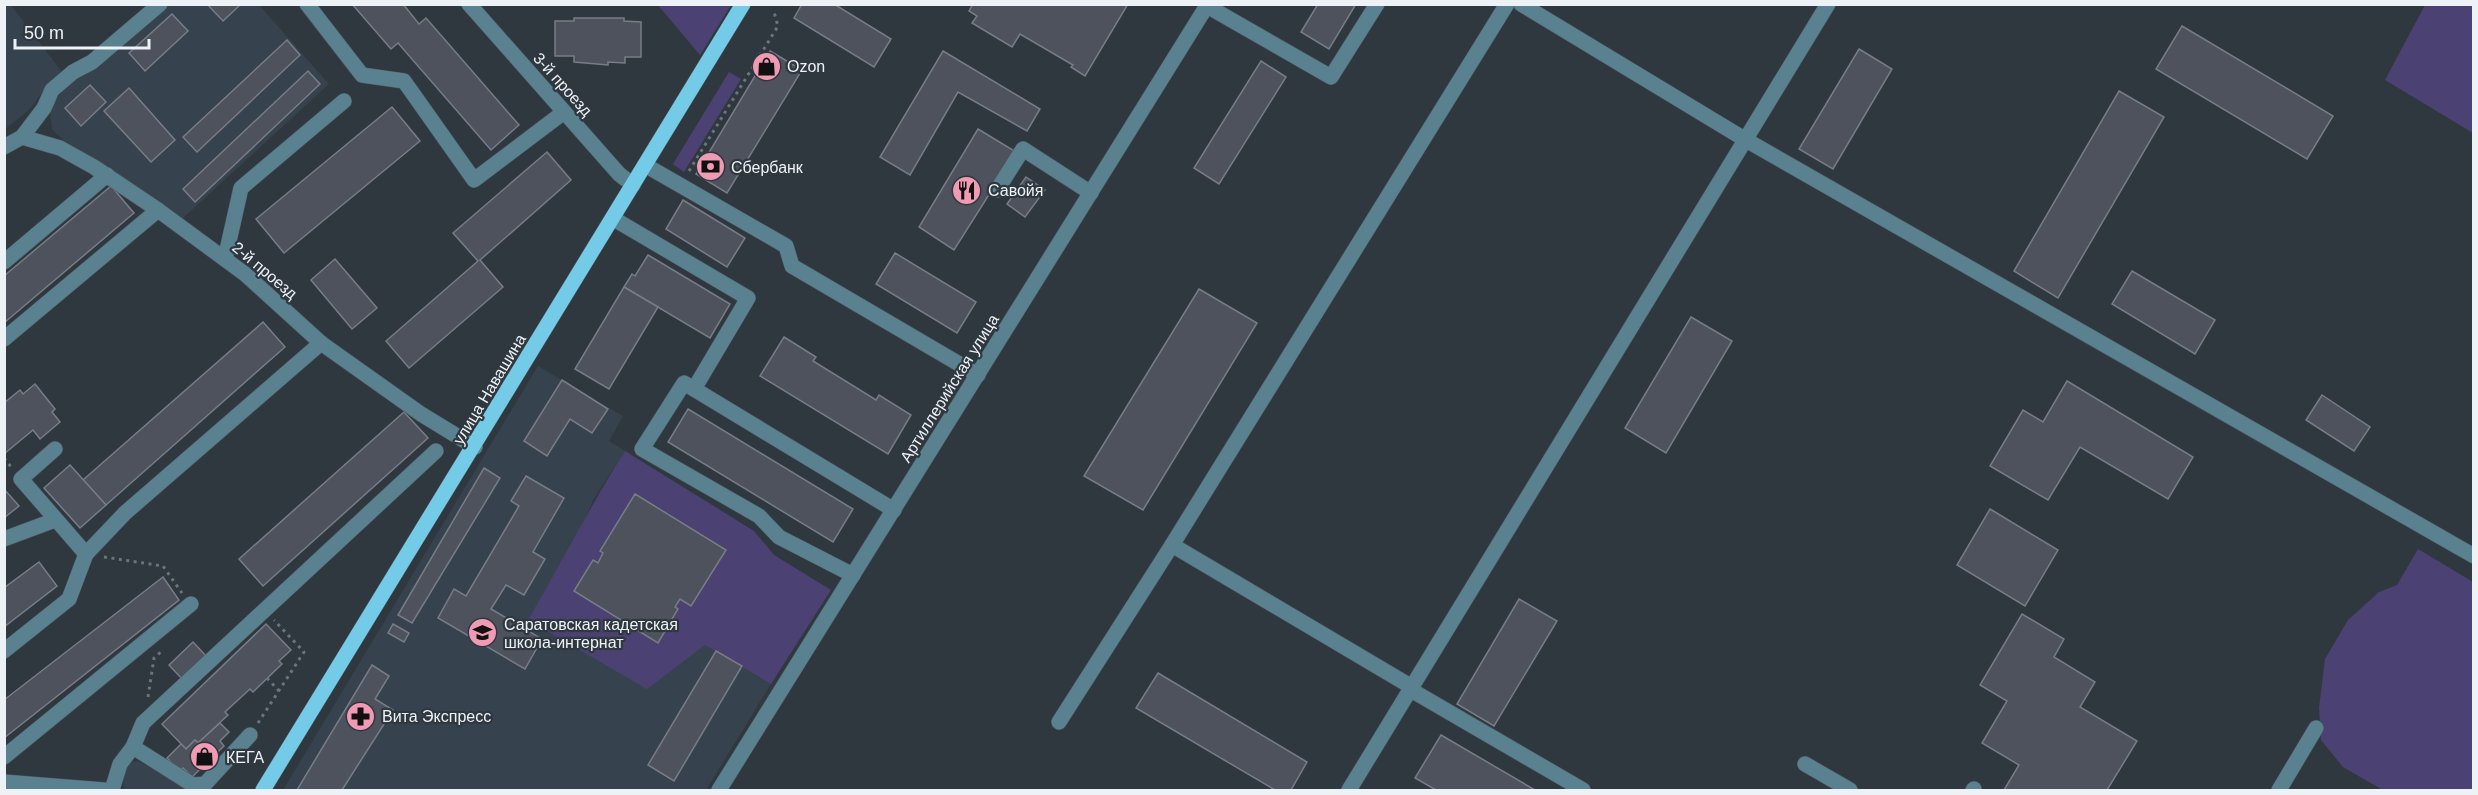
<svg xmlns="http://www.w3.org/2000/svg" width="2478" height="795" viewBox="0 0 2478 795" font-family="Helvetica,sans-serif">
	<rect width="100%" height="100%" fill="#30383f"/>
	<g fill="#36434e">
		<path d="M 10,4 L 62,72 L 46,87 L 30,109 L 5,129 L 4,5 Z"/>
		<path d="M 170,5 L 259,5 L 329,84 L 183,218 L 62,139 L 52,129 L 50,111 L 62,91 L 77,77 L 97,66 Z"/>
		<path d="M 538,366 L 623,416 L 609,441 L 625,451 L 593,500 L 583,525 L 705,645 L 771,684 L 706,790 L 283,790 Z"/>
		<path d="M 138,761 L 195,790 L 124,790 L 122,764 Z"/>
	</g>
	<g fill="#4b4273">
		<path d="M 658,5 L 731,5 L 700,55 Z"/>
		<path d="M 2425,5 L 2473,5 L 2473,133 L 2385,80 Z"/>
		<path d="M 729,72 L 741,79 L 684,172 L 673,164 Z"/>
		<path d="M 625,451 L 754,531 L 774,555 L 831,590 L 771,684 L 705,645 L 647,689 L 528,620 C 561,564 590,506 625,451 Z"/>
		<path d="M 2418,549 L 2473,582 L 2473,790 L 2383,790 L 2343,767 L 2321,740 L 2319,708 L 2325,659 L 2348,620 L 2379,592 L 2397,585 Z"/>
	</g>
	<g fill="#4e525c" stroke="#787c87" stroke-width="1.5">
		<path d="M 207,4 L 241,4 L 223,21 Z"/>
		<path d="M 352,4 L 403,4 L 419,24 L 426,18 L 519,125 L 491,150 L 398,43 L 391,49 Z"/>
		<path d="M 802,4 L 834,4 L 891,39 L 874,67 L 794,18 Z"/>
		<path d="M 973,4 L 1128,4 L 1085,76 L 1071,67 L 1073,65 L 1020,34 L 1012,47 L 972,23 L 977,16 L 969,11 Z"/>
		<path d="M 1318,4 L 1356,4 L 1329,49 L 1301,32 Z"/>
		<path d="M 172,14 L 188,31 L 145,71 L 129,53 Z"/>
		<path d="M 574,18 L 624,18 L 624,21 L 641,22 L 641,57 L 625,57 L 625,63 L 608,62 L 608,65 L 574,62 L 574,56 L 555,56 L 555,21 L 574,21 Z"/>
		<path d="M 2182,26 L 2333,116 L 2307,159 L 2156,69 Z"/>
		<path d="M 287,40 L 300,55 L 197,152 L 183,137 Z"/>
		<path d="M 1859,49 L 1892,69 L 1833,169 L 1799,149 Z"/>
		<path d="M 770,51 L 802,70 L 727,193 L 696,174 Z"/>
		<path d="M 943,51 L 1040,109 L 1027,131 L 958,92 L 910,175 L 880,157 Z"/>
		<path d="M 1261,61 L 1286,77 L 1219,184 L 1194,168 Z"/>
		<path d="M 308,71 L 320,84 L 195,202 L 183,189 Z"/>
		<path d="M 90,85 L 106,102 L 81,126 L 65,108 Z"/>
		<path d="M 129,88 L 175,140 L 151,162 L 104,111 Z"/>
		<path d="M 2119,91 L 2164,117 L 2058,298 L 2014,271 Z"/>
		<path d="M 392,107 L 420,141 L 284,253 L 256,219 Z"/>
		<path d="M 978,129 L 1016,152 L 954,250 L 919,227 Z"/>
		<path d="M 547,152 L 571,180 L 480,260 L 503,287 L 409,368 L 386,341 L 478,261 L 453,233 Z"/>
		<path d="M 1026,177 L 1045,190 L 1025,217 L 1007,204 Z"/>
		<path d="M 111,186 L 134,213 L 4,323 L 4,276 Z"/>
		<path d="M 683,200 L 745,238 L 727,267 L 666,229 Z"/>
		<path d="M 895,253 L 976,302 L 957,333 L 876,284 Z"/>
		<path d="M 648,255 L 730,304 L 710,338 L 624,287 L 632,274 L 635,276 Z"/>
		<path d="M 335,259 L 377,308 L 352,329 L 311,280 Z"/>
		<path d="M 2132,271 L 2215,320 L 2195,354 L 2112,304 Z"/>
		<path d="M 624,287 L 658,307 L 609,389 L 575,369 Z"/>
		<path d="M 1199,289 L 1257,323 L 1143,510 L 1084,476 Z"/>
		<path d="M 1691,317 L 1732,341 L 1666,453 L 1625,428 Z"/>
		<path d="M 263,322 L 285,347 L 106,505 L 83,480 Z"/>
		<path d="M 784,337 L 816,357 L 813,361 L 876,400 L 879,395 L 911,415 L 888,454 L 760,376 Z"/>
		<path d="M 562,380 L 608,409 L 592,433 L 570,419 L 547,456 L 524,441 Z"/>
		<path d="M 2067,381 L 2193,457 L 2168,499 L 2080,447 L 2048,500 L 1990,466 L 2023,410 L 2043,422 Z"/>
		<path d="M 35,384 L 55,409 L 52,412 L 60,422 L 40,439 L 33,430 L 4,454 L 4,403 L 20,390 L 23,394 Z"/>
		<path d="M 2322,395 L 2370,427 L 2354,451 L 2306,420 Z"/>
		<path d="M 688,409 L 853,509 L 833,542 L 668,442 Z"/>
		<path d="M 404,412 L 428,438 L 263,586 L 239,559 Z"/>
		<path d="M 70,465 L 106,505 L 80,528 L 44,488 Z"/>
		<path d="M 484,468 L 500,478 L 412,623 L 398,615 Z"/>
		<path d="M 526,476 L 564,498 L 533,552 L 545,559 L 524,595 L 506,585 L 491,609 L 542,639 L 525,669 L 438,618 L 454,589 L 466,596 L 519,506 L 511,501 Z"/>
		<path d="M 4,489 L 19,506 L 4,518 Z"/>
		<path d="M 635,494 L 726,550 L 691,606 L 680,599 L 675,607 L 678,609 L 658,643 L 574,591 L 593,560 L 598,563 L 603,553 L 600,551 Z"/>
		<path d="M 1990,509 L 2058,550 L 2025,606 L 1957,565 Z"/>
		<path d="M 39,562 L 57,586 L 4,627 L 4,588 Z"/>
		<path d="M 163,577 L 179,600 L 4,738 L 4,700 Z"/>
		<path d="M 1519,599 L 1557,621 L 1494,726 L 1457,704 Z"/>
		<path d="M 2022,614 L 2064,639 L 2054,657 L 2095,682 L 2080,707 L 2137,741 L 2107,790 L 2004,790 L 2019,765 L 1982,743 L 2007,701 L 1980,685 Z"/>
		<path d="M 266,624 L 291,650 L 279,661 L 282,664 L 253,692 L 250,689 L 225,712 L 228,715 L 198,743 L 195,740 L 186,749 L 162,724 Z"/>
		<path d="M 393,624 L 409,633 L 404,642 L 388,633 Z"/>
		<path d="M 193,642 L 206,656 L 182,679 L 169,665 Z"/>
		<path d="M 716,651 L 742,666 L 674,781 L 648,765 Z"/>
		<path d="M 372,665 L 389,676 L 375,699 L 393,710 L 342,790 L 297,790 Z"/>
		<path d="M 1158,673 L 1307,762 L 1291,790 L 1275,790 L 1136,708 Z"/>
		<path d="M 220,723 L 229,732 L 220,741 L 224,746 L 192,777 L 183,768 L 179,771 L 167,758 L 181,744 L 186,749 L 195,740 L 198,743 Z"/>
		<path d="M 1441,735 L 1535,790 L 1436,790 L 1415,778 Z"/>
	</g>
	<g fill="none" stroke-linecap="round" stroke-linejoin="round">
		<defs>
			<g id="minor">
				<path d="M 307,4 L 362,75 L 404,81 L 474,180 L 564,112"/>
				<path d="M 469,4 L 619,174 L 633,185"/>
				<path d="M 1521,4 L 1746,140 L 2474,556"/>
				<path d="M 1207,6 L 1331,77 L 1377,4"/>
				<path d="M 22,137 L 60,148 L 94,167 L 158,210 L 245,274 L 321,343 L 421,414 L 475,447"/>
				<path d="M 4,147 L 22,137 L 44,108 L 52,90 L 73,72 L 92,62 L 160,4"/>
				<path d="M 645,165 L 786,246 L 792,266 L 978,375"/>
				<path d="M 997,190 L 1023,149 L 1091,193"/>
				<path d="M 614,219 L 748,298 L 694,389"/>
				<path d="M 225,259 L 241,188 L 344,101"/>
				<path d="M 4,262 L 107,175"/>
				<path d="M 4,339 L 158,210"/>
				<path d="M 55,449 L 21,479 L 86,554"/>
				<path d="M 4,539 L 55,520"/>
				<path d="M 853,575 L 779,537 L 759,516 L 642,449 L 684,383 L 894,510"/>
				<path d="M 4,651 L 69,599 L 86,554 L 125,513 L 321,343"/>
				<path d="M 1412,687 L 1172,545 L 1507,4"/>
				<path d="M 1411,690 L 1583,790"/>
				<path d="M 1059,722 L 1172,545"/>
				<path d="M 133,747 L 193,785 L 205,784 L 250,735"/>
				<path d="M 4,757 L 191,604"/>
				<path d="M 1805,764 L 1850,790"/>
				<path d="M 4,782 L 104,790"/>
				<path d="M 112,790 L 120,764 L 133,747 L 143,723 L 436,451"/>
				<path d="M 719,790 L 1208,4"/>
				<path d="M 1349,790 L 1828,4"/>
				<path d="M 1973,790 L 1974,789"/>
				<path d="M 2279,790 L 2316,728"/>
			</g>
			<path id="major" d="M 263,790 L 743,4"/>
		</defs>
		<use href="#minor" stroke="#4e565c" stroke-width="16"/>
		<use href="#major" stroke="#4e565c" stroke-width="16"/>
		<g stroke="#6c737a" stroke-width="3" stroke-dasharray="3 4.5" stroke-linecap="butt">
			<path d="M 689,171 L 778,26 L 774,12"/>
			<path d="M 4,458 L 12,468"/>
			<path d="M 104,557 L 163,566 L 182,593"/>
			<path d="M 267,678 L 279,691"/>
			<path d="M 148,697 L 154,658 L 163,650"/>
			<path d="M 258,723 L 304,652 L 274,620"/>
		</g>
		<use href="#minor" stroke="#59818f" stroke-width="15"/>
		<use href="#major" stroke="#74cbe8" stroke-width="15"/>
	</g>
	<defs>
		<symbol id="shop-disc" viewBox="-11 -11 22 22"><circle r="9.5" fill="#f09ab4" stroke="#30383f"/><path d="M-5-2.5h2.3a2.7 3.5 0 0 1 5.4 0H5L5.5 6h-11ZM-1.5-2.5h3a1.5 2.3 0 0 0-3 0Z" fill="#111"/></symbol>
		<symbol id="bank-disc" viewBox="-11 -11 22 22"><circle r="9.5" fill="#f09ab4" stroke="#30383f"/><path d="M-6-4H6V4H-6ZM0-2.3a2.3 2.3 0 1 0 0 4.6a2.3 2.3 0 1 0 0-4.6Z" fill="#111"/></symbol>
		<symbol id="restaurant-disc" viewBox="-11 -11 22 22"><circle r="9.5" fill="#f09ab4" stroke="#30383f"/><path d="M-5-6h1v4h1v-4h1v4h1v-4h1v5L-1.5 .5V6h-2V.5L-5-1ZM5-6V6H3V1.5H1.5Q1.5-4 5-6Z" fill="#111"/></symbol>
		<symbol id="school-disc" viewBox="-11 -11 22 22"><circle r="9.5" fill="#f09ab4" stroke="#30383f"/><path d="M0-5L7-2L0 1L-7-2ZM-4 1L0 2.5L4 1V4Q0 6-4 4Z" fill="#111"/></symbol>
		<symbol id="pharmacy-disc" viewBox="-11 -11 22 22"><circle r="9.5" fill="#f09ab4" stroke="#30383f"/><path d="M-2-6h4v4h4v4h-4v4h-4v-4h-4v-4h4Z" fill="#111"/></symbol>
	</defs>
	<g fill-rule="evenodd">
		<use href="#shop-disc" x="750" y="50" width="33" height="33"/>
		<use href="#bank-disc" x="694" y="150" width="33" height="33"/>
		<use href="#restaurant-disc" x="950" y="174" width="33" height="33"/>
		<use href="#school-disc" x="466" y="616" width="33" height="33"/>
		<use href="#pharmacy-disc" x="344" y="700" width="33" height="33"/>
		<use href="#shop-disc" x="188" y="740" width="33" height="33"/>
	</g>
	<g text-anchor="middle" stroke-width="4.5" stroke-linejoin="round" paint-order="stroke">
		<g font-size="16" fill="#edf2f7" stroke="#30383f" text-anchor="start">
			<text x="787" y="72">Ozon</text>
			<text x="731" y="173">Сбербанк</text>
			<text x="988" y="196">Савойя</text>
			<text x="504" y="630">Саратовская кадетская<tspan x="504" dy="18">школа-интернат</tspan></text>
			<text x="382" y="722">Вита Экспресс</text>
			<text x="226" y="763">КЕГА</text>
		</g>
		<g font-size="16" fill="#edf2f7" stroke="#30383f">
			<text transform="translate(563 84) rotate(48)" y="6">3-й проезд</text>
			<text transform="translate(265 270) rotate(40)" y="6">2-й проезд</text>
			<text transform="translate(949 388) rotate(-58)" y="6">Артиллерийская улица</text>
			<text transform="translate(489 389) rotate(-59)" y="6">улица Навашина</text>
		</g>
	</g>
	<rect width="2478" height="795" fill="none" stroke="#edf2f7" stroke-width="12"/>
	<path d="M15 39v9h134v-9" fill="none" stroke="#edf2f7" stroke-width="3"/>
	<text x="24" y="39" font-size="18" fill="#edf2f7" stroke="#30383f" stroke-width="4.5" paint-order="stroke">50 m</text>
</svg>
